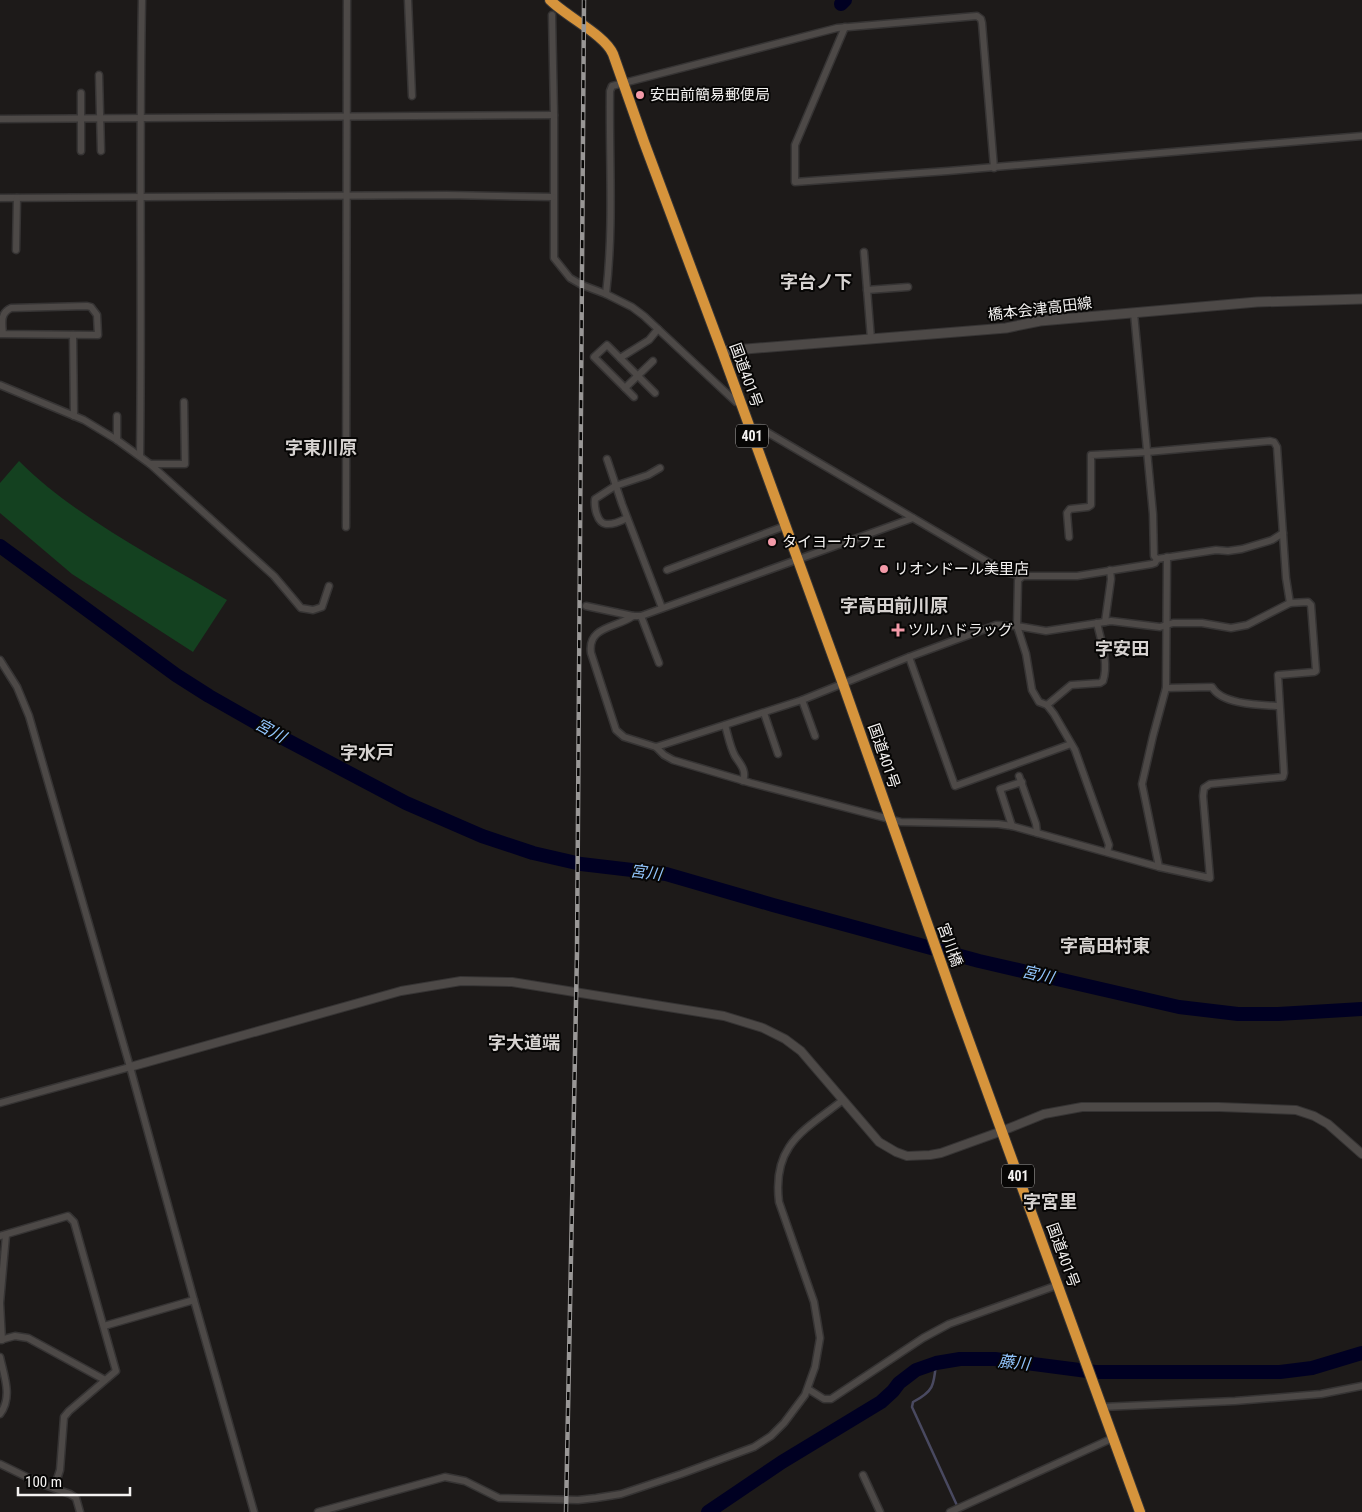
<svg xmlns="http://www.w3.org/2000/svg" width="1362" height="1512" viewBox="0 0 1362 1512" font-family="'Roboto Condensed','Noto Sans JP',sans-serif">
	<rect width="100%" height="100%" fill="#1d1a19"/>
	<path fill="#144120" d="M 19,461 C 75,517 158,559 227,600 L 193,652 L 72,574 L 0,513 L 0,483 Z"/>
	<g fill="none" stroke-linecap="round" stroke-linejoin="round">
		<path stroke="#494960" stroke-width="2.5" d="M 936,1363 C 934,1385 934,1391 913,1402 L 912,1407 L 960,1512"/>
		<g stroke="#002" stroke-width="14">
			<path d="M 841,4 L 845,0"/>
			<path d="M 0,546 L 176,675 L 209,696 L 281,737 L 406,803 L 482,836 L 533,853 L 581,864 L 666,874 L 773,905 L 979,961 L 1179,1007 L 1238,1014 L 1278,1014 L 1362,1009"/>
			<path d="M 708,1512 L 782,1462 L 881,1402 L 893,1391 L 899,1383 L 916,1370 L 936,1363 L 960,1359 L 995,1359 L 1095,1372 L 1280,1372 L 1312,1368 L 1362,1353"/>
		</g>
		<defs>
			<g id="minor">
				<path d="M 408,0 L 412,96"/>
				<path d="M 552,15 L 554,115 L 554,258 L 570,278 L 582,285 L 606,294 L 632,307 L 644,316 L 736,402 L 740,403"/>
				<path d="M 845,27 L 795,145 L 795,182 L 948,171 L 1362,136"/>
				<path d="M 99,75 L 101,151"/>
				<path d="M 0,119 L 554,115"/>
				<path d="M 81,151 L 81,93"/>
				<path d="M 0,198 L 447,195 L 553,197"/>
				<path d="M 16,250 L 17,198"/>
				<path d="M 864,252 L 871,339"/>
				<path d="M 867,290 L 908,287"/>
				<path d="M 606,294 C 614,227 609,158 610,91 L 612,86 L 837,28 L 977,16 L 981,19 L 982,23 L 994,168"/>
				<path d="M 1134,313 L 1153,514 L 1154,556 L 1157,559 L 1216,550 L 1228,551 L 1242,549 L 1272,540 L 1283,533"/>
				<path d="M 0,334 L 98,335 L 97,315 L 91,307 L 87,306 L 11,308 C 0,313 2,323 3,334"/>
				<path d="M 73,335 L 74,416"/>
				<path d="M 620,358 L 649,340 L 658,329"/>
				<path d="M 0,385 L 84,420 L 117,440 L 150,464 L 274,576 L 301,608 L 313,610 L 322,607 L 329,586"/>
				<path d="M 625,388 L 653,361"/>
				<path d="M 634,397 L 594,357 L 607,345 L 655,393"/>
				<path d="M 750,428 L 760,428 L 1005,572 L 1022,576"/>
				<path d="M 117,440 L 117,416"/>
				<path d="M 140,456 C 142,304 139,152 142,0"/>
				<path d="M 607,459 L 622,504 L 662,608"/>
				<path d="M 150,464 L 185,464 L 184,402"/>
				<path d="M 627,518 C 621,521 614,525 606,524 C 597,523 594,507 595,499 L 615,486 L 648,475 L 660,468"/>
				<path d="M 346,527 L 347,0"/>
				<path d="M 667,570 L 785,526"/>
				<path d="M 586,606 L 633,616 L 641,616 L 913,518"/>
				<path d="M 633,616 C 617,628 587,626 591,653 L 616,730 L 624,737 L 656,747 L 802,700 L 909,657 L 996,625 L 1017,626 L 1046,631 L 1111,621 L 1160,627 L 1173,623 L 1202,623 L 1231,628 L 1247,625 L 1290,603 L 1286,578 L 1277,447 L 1274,442 L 1270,441 L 1147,452 L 1091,455 L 1091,505 L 1088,507 L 1070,509 L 1067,513 L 1069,537"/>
				<path d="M 641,616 L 659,663"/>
				<path d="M 1105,622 L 1111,579 L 1110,570"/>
				<path d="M 909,657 L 955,786 L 1071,744"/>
				<path d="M 0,660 L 17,687 L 29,716 L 130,1067 L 194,1300 L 254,1512"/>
				<path d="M 1166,688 L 1212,687 C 1222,705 1261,705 1279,706"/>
				<path d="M 802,700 L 815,736"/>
				<path d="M 1047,705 L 1071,685 L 1100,683 L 1103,681 C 1109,663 1101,641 1097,623"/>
				<path d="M 764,713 L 778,754"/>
				<path d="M 725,725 C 728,735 730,747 735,756 C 740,764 747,770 743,781"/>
				<path d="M 656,747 L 664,755 L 673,760 L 751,783 L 901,822 L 998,824 L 1012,826 L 1159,867 L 1210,878 L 1203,796 L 1204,788 L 1210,784 L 1283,777 L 1284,773 L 1278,675 L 1314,672 L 1316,671 L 1311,605 L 1308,602 L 1290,603"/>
				<path d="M 1019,776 L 1036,824 L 1037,833"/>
				<path d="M 1012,826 L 1000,789 L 1022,782"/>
				<path d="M 1107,852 L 1109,845 L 1075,750 L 1054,714 L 1047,705 L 1039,702 L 1032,690 L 1026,654 L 1017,626 L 1018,580 L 1023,576 L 1077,576 L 1152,564 L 1155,563 L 1157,559"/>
				<path d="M 1159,867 L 1142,784 L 1153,736 L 1166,688 L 1167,557"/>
				<path d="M 0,1103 L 130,1067"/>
				<path d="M 0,1236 L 68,1216 L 74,1222 L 116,1371 L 69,1411 L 64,1417 L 60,1470 L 54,1488"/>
				<path d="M 104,1326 L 194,1300"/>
				<path d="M 0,1340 L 15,1336 L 28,1338 L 105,1380"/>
				<path d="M 2,1340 L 0,1303 L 6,1235"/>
				<path d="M 0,1357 C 4,1376 13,1397 0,1414"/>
				<path d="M 808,1389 L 824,1399 L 831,1399 L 923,1338 L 949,1324 L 1058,1285"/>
				<path d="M 1102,1407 L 1235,1401 L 1321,1394 L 1362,1386"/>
				<path d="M 0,1464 L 39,1483 L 70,1494 L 76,1498 L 80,1512"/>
				<path d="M 863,1475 L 880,1512"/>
				<path d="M 318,1512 L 445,1477 L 465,1481 L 499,1498 L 578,1500 L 596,1498 L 621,1494 L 681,1474 L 754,1447 L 771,1436 L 784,1423 L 805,1395 L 815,1367 L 820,1338 L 814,1302 L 779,1202 C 772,1145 803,1131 843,1100"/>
				<path d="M 950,1512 L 1113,1438"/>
			</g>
			<path id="tertiary" d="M 130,1067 L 401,991 L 461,981 L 512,982 L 724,1016 L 763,1028 L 785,1039 L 801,1051 L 879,1142 L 896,1152 L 907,1156 L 930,1155 L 941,1153 L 1002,1131 L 1044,1114 L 1082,1107 L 1219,1107 L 1296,1110 L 1314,1116 L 1328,1124 L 1362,1154"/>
			<path id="secondary" d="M 722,351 L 1006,328 L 1040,321 L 1257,302 L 1362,299"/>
			<path id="trunk" d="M 550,0 C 567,17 605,35 613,54 L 644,142 L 722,351 L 843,684 L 957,1008 L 1140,1512"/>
		</defs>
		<use href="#minor" stroke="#363434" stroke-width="9"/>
		<use href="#tertiary" stroke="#363434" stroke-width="10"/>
		<use href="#secondary" stroke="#363434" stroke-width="11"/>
		<use href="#trunk" stroke="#363434" stroke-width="12"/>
		<use href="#minor" stroke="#4d4947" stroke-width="6"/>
		<use href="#tertiary" stroke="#4d4947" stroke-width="8"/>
		<use href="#secondary" stroke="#4d4947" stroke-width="9"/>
		<use href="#trunk" stroke="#d6943c" stroke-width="10"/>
		<defs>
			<path id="rail" d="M 566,1512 L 577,952 L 584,0"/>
		</defs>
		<use href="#rail" stroke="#999796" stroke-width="4.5"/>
		<use href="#rail" stroke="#070605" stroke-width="2.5" stroke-dasharray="8" stroke-linecap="butt"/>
	</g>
	<g fill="#f39aa8" stroke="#070605" stroke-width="2">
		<circle cx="640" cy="95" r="5"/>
		<circle cx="772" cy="542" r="5"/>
		<circle cx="884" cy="569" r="5"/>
		<path d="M895.5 622.5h5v5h5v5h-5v5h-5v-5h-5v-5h5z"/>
	</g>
	<g text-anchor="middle" stroke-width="4" stroke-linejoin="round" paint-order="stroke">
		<g fill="#070605" stroke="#adabaa" stroke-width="1">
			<rect x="736" y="424.5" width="32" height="23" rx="4"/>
			<rect x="1002" y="1164.5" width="32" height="23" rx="4"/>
		</g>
		<g font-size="14" font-weight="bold" fill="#f4f2f1">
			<text x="752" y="441">401</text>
			<text x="1018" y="1181">401</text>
		</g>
		<g font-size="15" fill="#f4f2f1" stroke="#070605" text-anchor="start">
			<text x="650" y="100">安田前簡易郵便局</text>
			<text x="782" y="547">タイヨーカフェ</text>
			<text x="894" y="574">リオンドール美里店</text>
			<text x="908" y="635">ツルハドラッグ</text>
		</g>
		<g font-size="15" fill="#f4f2f1" stroke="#070605">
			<text transform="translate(1040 309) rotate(-7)" y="5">橋本会津高田線</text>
			<text transform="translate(746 375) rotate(70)" y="5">国道401号</text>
			<text transform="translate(884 756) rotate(71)" y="5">国道401号</text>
			<text transform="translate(950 945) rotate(70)" y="5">宮川橋</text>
			<text transform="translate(1063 1255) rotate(70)" y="5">国道401号</text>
		</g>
		<g font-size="16" font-style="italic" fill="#92c5fd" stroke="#070605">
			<text transform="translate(271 730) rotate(29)" y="6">宮川</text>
			<text transform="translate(646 872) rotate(7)" y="6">宮川</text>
			<text transform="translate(1038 974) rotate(13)" y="6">宮川</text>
			<text transform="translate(1014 1362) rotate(6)" y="6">藤川</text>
		</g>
		<g font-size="18" font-weight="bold" fill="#d6d2d0" stroke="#070605">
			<text x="816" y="288">字台ノ下</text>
			<text x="321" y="454">字東川原</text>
			<text x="894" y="612">字高田前川原</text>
			<text x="1122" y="655">字安田</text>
			<text x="367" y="759">字水戸</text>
			<text x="1105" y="952">字高田村東</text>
			<text x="524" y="1049">字大道端</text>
			<text x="1050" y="1208">字宮里</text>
		</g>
	</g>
	<path d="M18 1487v8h112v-8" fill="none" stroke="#f4f2f1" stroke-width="2.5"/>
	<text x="25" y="1487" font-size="15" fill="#f4f2f1" stroke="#070605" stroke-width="4" paint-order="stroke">100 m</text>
</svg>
